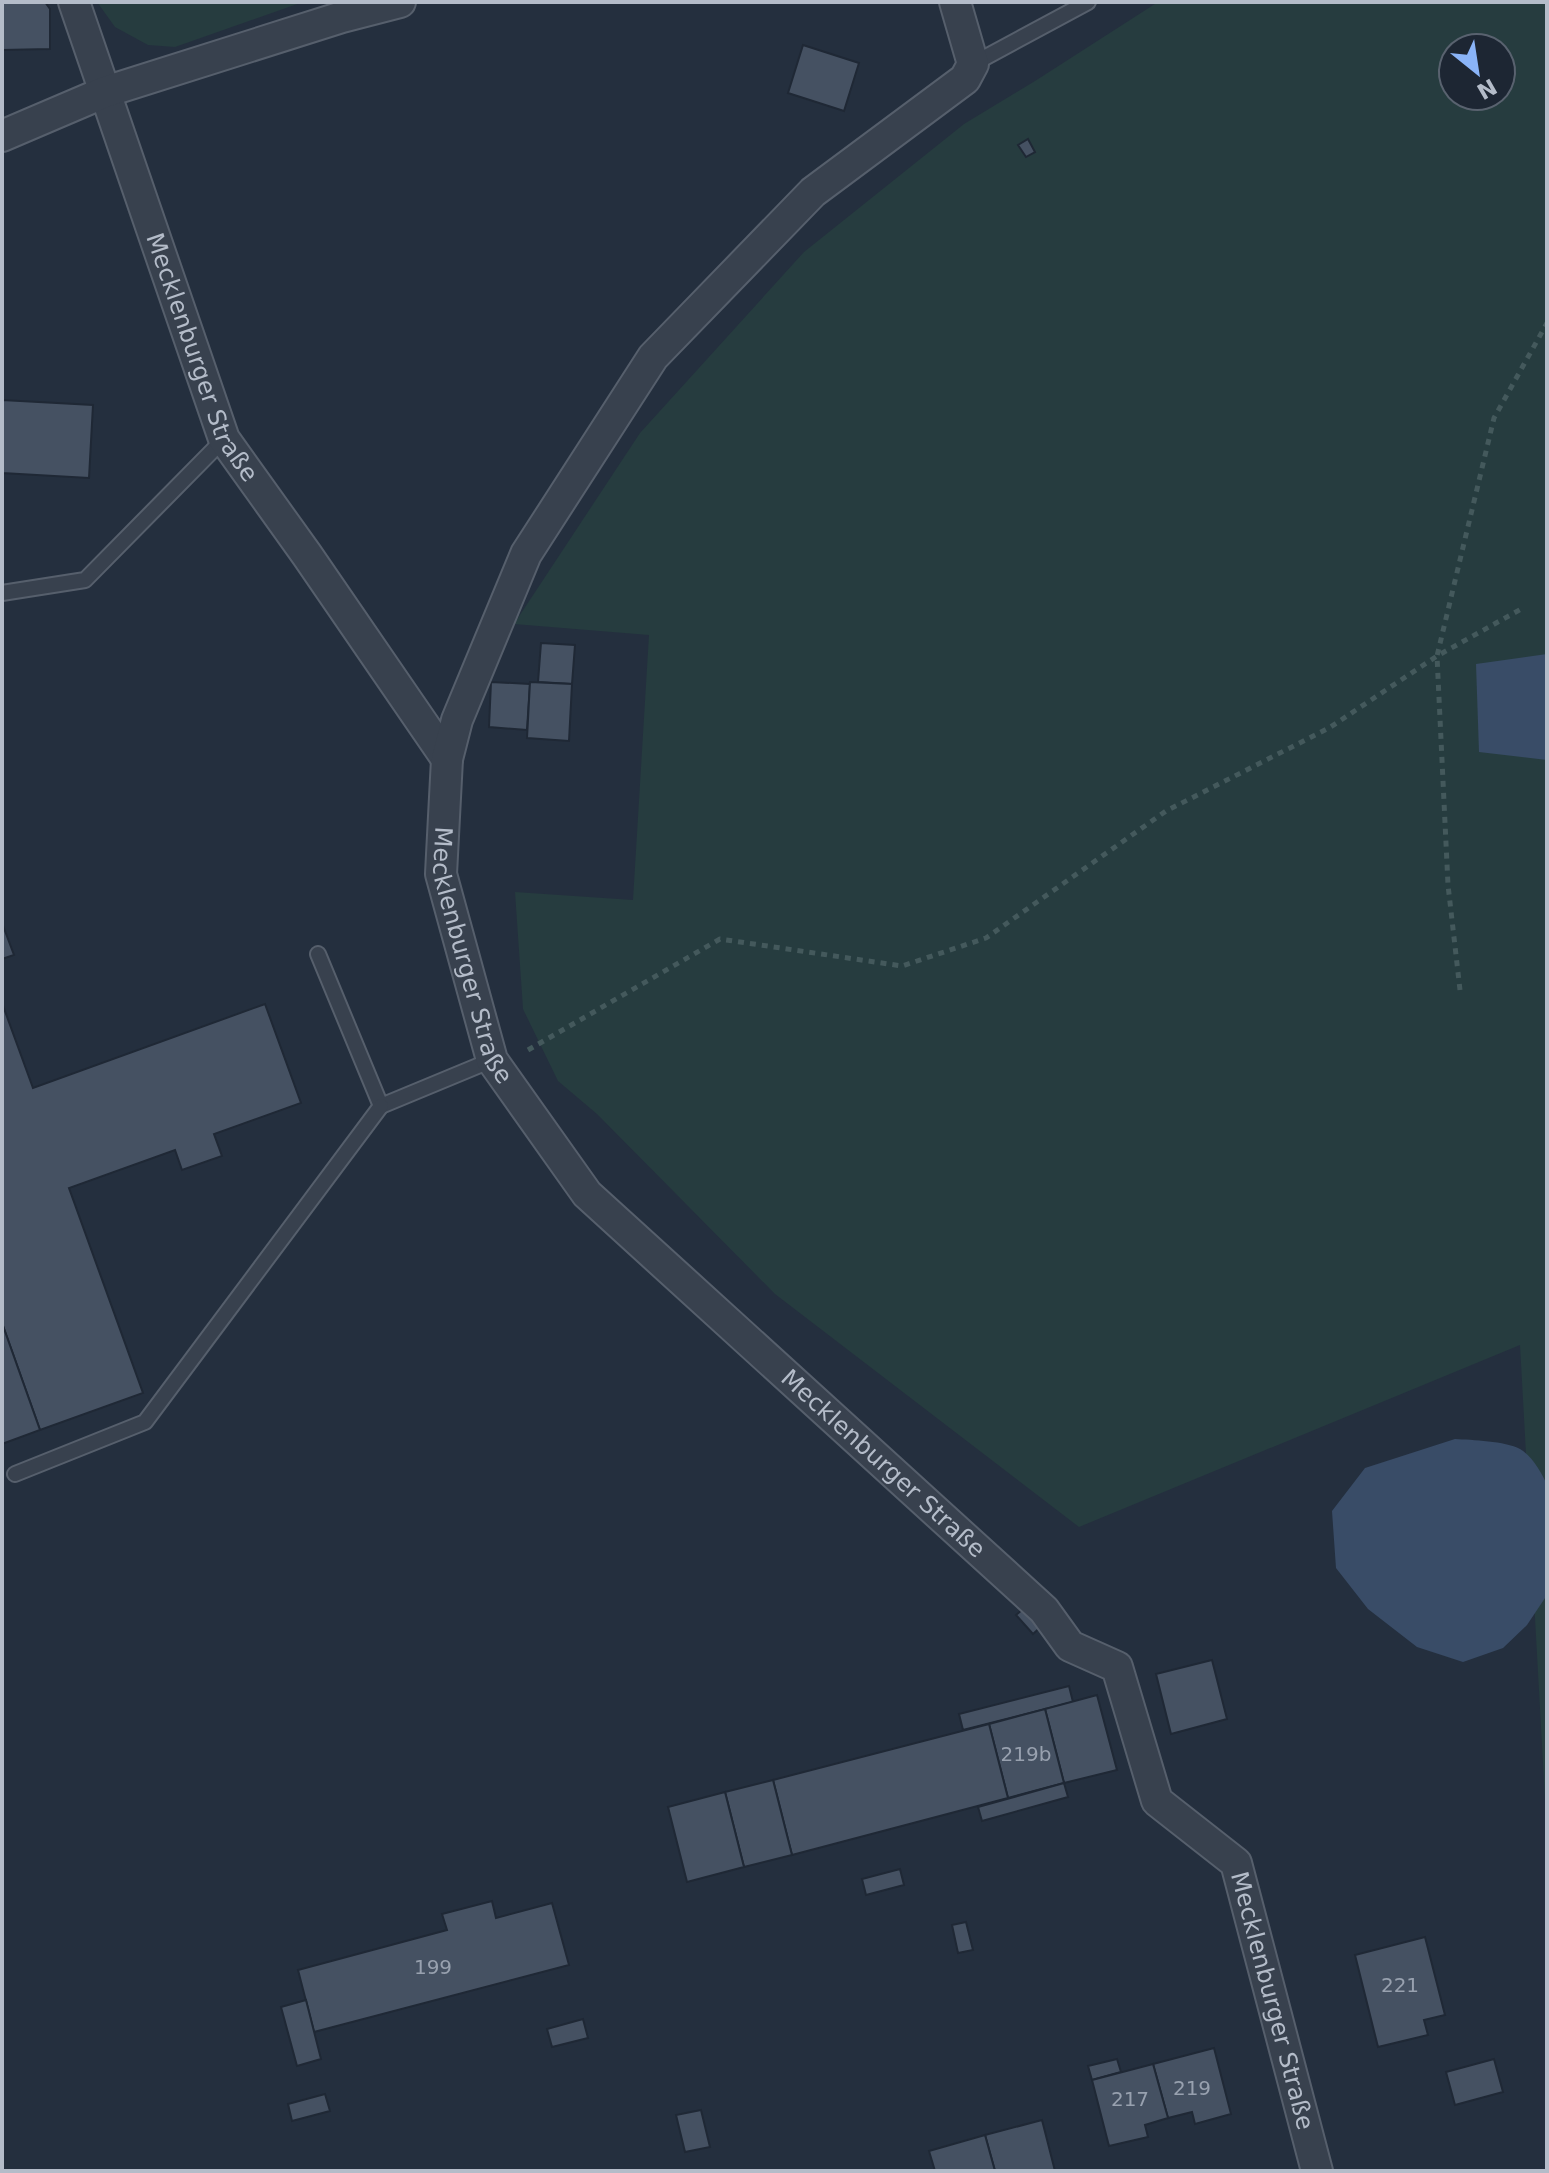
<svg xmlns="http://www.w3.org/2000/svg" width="1549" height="2173" viewBox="0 0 1549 2173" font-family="'DejaVu Sans',sans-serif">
	<rect width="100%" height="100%" fill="#242f3e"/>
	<g fill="#263c3f" fill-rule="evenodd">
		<path d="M 97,2 L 303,2 L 175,47 L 148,45 L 115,27 Z"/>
		<path d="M 1158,2 L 1547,2 L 1547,1836 L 1520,1345 L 1079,1527 L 775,1294 L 597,1114 L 558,1081 L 523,1009 L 515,892 L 633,900 L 649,635 L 514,624 L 640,433 L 804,252 L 964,124 L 1035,81 ZM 1453,48 L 1501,48 L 1501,96 L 1453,96 Z"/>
	</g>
	<g fill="#394c67">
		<path d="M 1547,654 L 1547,760 L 1479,752 L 1476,664 Z"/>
		<path d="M 1455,1439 C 1472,1440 1505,1441 1520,1449 C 1532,1456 1542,1473 1547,1485 L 1547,1595 L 1527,1625 L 1503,1648 L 1463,1662 L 1417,1647 L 1368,1609 L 1336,1568 L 1332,1511 L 1365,1468 Z"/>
	</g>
	<g fill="#455162" stroke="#1f2835" stroke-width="2">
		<path d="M 2,2 L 45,2 L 50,9 L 50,49 L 2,50 Z"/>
		<path d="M 803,45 L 859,63 L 844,111 L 788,93 Z"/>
		<path d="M 1028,139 L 1035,152 L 1026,157 L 1018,145 Z"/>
		<path d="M 2,400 L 93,405 L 89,478 L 2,473 Z"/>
		<path d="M 541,643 L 575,645 L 572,684 L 538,682 Z"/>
		<path d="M 491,682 L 530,684 L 527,730 L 489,727 Z"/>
		<path d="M 530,682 L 572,684 L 569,741 L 527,738 Z"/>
		<path d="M 2,923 L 14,955 L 2,959 Z"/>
		<path d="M 2,1003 L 33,1088 L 265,1004 L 301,1103 L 214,1134 L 222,1156 L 182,1170 L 175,1150 L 69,1188 L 143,1393 L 40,1430 L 2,1323 Z"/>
		<path d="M 2,1323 L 40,1430 L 2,1444 Z"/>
		<path d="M 1029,1604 L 1045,1623 L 1033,1634 L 1016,1615 Z"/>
		<path d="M 1212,1660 L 1227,1719 L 1171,1734 L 1156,1674 Z"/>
		<path d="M 1069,1686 L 1073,1702 L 963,1730 L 959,1714 Z"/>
		<path d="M 1097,1695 L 1117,1770 L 1064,1783 L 1045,1709 Z"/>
		<path d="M 1045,1709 L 1064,1783 L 1008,1798 L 989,1724 Z"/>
		<path d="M 989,1724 L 1008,1798 L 792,1855 L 773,1780 Z"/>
		<path d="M 773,1780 L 792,1855 L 744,1867 L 725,1792 Z"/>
		<path d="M 1064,1783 L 1068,1797 L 982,1821 L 978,1807 Z"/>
		<path d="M 725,1792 L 744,1867 L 687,1882 L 668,1807 Z"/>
		<path d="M 900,1869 L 904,1885 L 866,1895 L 862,1879 Z"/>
		<path d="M 492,1901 L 496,1918 L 552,1903 L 569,1965 L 314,2032 L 298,1970 L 447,1930 L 442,1914 Z"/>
		<path d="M 966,1922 L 973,1950 L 958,1953 L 952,1925 Z"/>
		<path d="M 1425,1937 L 1445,2015 L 1424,2020 L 1428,2035 L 1378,2047 L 1355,1955 Z"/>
		<path d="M 306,2000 L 321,2059 L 297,2066 L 281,2007 Z"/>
		<path d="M 583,2019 L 588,2038 L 552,2047 L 547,2029 Z"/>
		<path d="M 1214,2048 L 1231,2114 L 1195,2124 L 1192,2112 L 1168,2118 L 1153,2064 Z"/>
		<path d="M 1117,2059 L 1121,2072 L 1092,2080 L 1088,2066 Z"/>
		<path d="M 1494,2059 L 1503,2092 L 1455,2105 L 1446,2072 Z"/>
		<path d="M 1153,2064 L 1168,2118 L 1145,2125 L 1148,2137 L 1109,2146 L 1092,2080 Z"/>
		<path d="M 325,2094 L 330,2111 L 292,2121 L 288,2104 Z"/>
		<path d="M 701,2110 L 710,2147 L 685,2152 L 676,2115 Z"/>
		<path d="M 1042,2120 L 1055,2171 L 995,2171 L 985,2135 Z"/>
		<path d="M 985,2135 L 995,2171 L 935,2171 L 929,2151 Z"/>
	</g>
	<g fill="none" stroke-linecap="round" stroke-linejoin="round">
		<defs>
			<g id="lane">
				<path d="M 973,64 L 1088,2"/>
				<path d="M 2,593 L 85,580 L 224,439"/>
				<path d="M 318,954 L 381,1106 L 492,1060"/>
				<path d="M 15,1474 L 145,1422 L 381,1106"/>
			</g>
			<g id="street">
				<path id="s1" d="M 74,2 L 224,439 L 307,555 L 447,759"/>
				<path id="s2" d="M 955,2 L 973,64 L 965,79 L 813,192 L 653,357 L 526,554 L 457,720 L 447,759 L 441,874 L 492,1060 L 587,1194 L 1044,1610 L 1070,1646 L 1117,1667 L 1157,1801 L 1236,1863 L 1317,2171"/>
				<path d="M 2,136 L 105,92 L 342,17 L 400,2"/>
			</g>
		</defs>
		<use href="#lane" stroke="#565f6c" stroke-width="18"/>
		<use href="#street" stroke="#565f6c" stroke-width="34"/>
		<g stroke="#44595c" stroke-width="5" stroke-dasharray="6 6" stroke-linecap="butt">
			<path d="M 1460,990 L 1448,885 L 1437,656 L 1494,418 L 1547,323"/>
			<path d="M 528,1050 L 720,939 L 902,966 L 986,938 L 1166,811 L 1329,728 L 1437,656 L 1523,608"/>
		</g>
		<use href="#lane" stroke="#38414e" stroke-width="14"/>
		<use href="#street" stroke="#38414e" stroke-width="30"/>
	</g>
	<g text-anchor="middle" stroke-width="7" stroke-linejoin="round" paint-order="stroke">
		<g font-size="20" fill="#98a1af">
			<text x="1026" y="1761">219b</text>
			<text x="433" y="1974">199</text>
			<text x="1400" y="1992">221</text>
			<text x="1192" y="2095">219</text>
			<text x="1130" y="2106">217</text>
		</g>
		<g font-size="24" fill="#b4bcc9" stroke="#1d2633">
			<text dy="8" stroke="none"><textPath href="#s1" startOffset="378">Mecklenburger Straße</textPath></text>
			<text dy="8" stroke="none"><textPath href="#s2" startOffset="1156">Mecklenburger Straße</textPath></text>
			<text dy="8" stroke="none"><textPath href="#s2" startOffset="1828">Mecklenburger Straße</textPath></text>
			<text dy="8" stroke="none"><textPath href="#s2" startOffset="2524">Mecklenburger Straße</textPath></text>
		</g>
	</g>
	<rect width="1549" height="2173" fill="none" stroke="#b4bcc9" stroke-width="8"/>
	<g transform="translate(1477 72) rotate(150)"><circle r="38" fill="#1d2633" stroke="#59626f" stroke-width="2"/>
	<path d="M0-6L14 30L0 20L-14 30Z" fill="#8ab4f8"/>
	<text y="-12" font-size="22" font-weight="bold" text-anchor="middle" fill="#b4bcc9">N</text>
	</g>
</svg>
